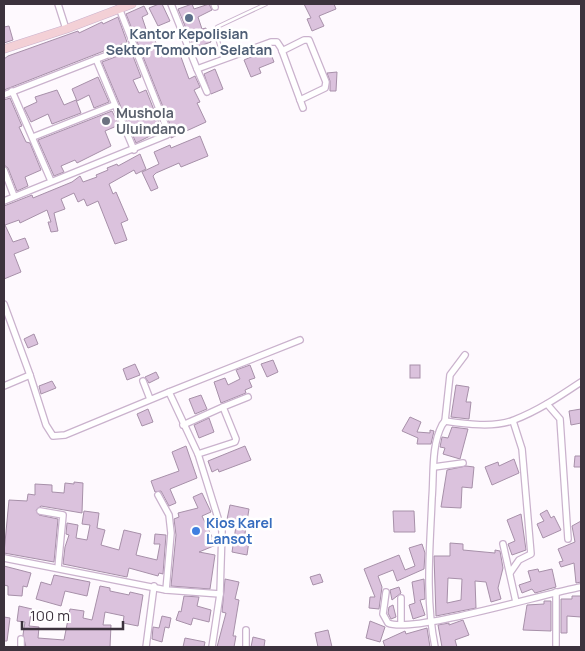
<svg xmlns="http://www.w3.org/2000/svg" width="585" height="651" viewBox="0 0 585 651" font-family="Manrope,sans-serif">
	<rect width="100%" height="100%" fill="#fef9fe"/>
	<g fill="#dbc2dd" stroke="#a790a9" fill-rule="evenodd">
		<path d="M 159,4 L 162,4 L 170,21 L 158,26 L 149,8 Z"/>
		<path d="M 192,4 L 194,9 L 209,4 L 212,10 L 198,17 L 202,29 L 206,28 L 211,42 L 194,48 L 178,9 Z"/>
		<path d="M 304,4 L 334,4 L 336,9 L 319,16 L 324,26 L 312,31 L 307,19 L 311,18 Z"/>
		<path d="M 144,6 L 148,14 L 142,17 L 147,32 L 151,30 L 161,56 L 183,47 L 185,52 L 183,53 L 184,56 L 181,57 L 189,79 L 195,76 L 200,87 L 194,90 L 200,102 L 197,103 L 206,122 L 171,138 L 171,127 L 126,14 Z"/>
		<path d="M 118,17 L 127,42 L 4,90 L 4,59 L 8,56 L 78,31 L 79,33 L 102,22 L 103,24 Z"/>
		<path d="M 9,26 L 13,40 L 4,43 L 4,27 Z"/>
		<path d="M 269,49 L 274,62 L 259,68 L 261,73 L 251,77 L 244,60 Z"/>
		<path d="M 131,51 L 141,77 L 133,80 L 139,93 L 146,90 L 162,130 L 136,143 L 102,62 Z"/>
		<path d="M 215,69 L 223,89 L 211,94 L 204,74 Z"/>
		<path d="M 337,72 L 336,91 L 330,91 L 330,81 L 327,73 Z"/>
		<path d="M 98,77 L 109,102 L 94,108 L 89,95 L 77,101 L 72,89 Z"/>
		<path d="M 57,90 L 64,105 L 76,100 L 81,113 L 52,124 L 48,114 L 31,122 L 24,108 L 37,102 L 35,97 Z"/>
		<path d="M 10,98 L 22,126 L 19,127 L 26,142 L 30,143 L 41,170 L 25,177 L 28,186 L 17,191 L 8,168 L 4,165 L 4,100 Z"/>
		<path d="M 112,111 L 119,125 L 105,131 L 111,146 L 77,163 L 75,160 L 61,166 L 64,172 L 54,176 L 38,140 Z"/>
		<path d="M 200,136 L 208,156 L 181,167 L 179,163 L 156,173 L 153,176 L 158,188 L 151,191 L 142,172 L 159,164 L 154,152 L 170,145 L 171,148 Z"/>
		<path d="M 140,154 L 146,169 L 136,174 L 134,170 L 109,184 L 113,194 L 116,192 L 128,220 L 121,223 L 127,240 L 115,244 L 98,201 L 87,206 L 84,199 L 78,202 L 74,193 L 61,199 L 65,209 L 54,213 L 58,231 L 51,232 L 48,222 L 51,222 L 47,210 L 20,223 L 19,220 L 5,225 L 13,242 L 25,238 L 29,248 L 14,254 L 21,272 L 4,279 L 4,206 L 32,195 L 33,198 L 72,182 L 80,176 L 83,182 L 97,177 L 96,175 L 108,170 L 107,168 L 117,164 L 118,166 Z"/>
		<path d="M 34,334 L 38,344 L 28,348 L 24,339 Z"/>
		<path d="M 273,360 L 278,372 L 267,377 L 261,364 Z"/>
		<path d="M 135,364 L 140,375 L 127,380 L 123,369 Z"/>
		<path d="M 250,365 L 255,378 L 249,380 L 252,387 L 245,390 L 246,393 L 221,403 L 214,382 L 225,378 L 228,385 L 240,379 L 236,370 Z"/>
		<rect x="410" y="365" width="10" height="13"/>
		<path d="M 156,372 L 159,378 L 149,383 L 145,377 Z"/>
		<path d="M 52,381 L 56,388 L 41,394 L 39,386 Z"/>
		<path d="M 456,385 L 469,387 L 466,402 L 471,402 L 469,419 L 451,417 Z"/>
		<path d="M 201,395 L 207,409 L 195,414 L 189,399 Z"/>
		<path d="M 148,409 L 153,422 L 142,426 L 137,414 Z"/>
		<path d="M 581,409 L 581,423 L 571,425 L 569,411 Z"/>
		<path d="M 410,417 L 421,422 L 417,432 L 430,433 L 430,430 L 434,431 L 431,444 L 417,444 L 418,438 L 402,431 Z"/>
		<path d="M 209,418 L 214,432 L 199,438 L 194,425 Z"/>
		<path d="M 452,427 L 468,429 L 460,459 L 443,454 L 445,448 L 440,447 L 442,437 L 448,438 Z"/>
		<path d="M 186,446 L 197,478 L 170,489 L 176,503 L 169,506 L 161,491 L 155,492 L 151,481 L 179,471 L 172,452 Z"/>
		<path d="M 245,446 L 251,460 L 219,472 L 218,469 L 212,472 L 208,461 Z"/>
		<path d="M 575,456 L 581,456 L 581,467 L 574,467 Z"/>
		<path d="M 514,459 L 519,473 L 492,485 L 485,467 L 498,462 L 499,466 Z"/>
		<path d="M 466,466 L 474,467 L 472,488 L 462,487 L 461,508 L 441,507 L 447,470 Z"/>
		<path d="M 74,482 L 83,483 L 82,513 L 41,506 L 36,510 L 39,515 L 58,519 L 54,562 L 4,553 L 9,500 L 27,501 L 28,494 L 35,495 L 35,484 L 52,485 L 52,492 L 64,493 L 65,483 L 74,484 Z"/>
		<path d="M 202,493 L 211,512 L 202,516 L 216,545 L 199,552 L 215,555 L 210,589 L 171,586 L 176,535 L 174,519 L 179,517 L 178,513 L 198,508 L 193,497 Z"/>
		<path d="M 230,505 L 249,509 L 245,533 L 250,534 L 247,555 L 232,552 L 236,526 L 226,524 Z"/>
		<path d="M 547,510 L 551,518 L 554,516 L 561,530 L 543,538 L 537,524 L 544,521 L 540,514 Z"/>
		<path d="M 84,511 L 99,513 L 97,528 L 105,530 L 101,545 L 119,550 L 124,530 L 141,534 L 136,555 L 157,560 L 160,544 L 154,544 L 155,534 L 166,535 L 163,574 L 159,573 L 158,576 L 129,568 L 127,577 L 63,564 L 65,547 L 69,535 L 66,534 L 67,523 L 78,525 L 76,538 L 87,540 L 90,525 L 82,524 Z"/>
		<path d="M 393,511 L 414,511 L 415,532 L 394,532 Z"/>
		<path d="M 521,514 L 526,550 L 512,555 L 508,544 L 515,541 L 507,520 Z"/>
		<path d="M 581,521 L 581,582 L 576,583 L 574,563 L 561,567 L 559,562 L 563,561 L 558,549 L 575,542 L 572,526 Z"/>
		<path d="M 450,543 L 463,544 L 463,550 L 495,553 L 495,550 L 500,551 L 503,568 L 498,588 L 501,599 L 491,602 L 486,582 L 475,581 L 476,608 L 436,616 L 434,556 L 450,556 ZM 448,578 L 462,579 L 461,600 L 447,603 Z"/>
		<path d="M 422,544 L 425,553 L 424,569 L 397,581 L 393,570 L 378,576 L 382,587 L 379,609 L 369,608 L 370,597 L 375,597 L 364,569 L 399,555 L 405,570 L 415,566 L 409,548 Z"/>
		<path d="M 4,566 L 31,573 L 27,587 L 23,586 L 22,596 L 8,595 L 8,586 L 4,585 Z"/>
		<path d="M 538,569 L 539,572 L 552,569 L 556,587 L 535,593 L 532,589 L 522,593 L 519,585 L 531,581 L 528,571 Z"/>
		<path d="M 320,574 L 323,582 L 313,585 L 310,577 Z"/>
		<path d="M 54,575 L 90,582 L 87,596 L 65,591 L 61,606 L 36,599 L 41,582 L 51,585 Z"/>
		<path d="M 225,579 L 239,582 L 235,599 L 239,600 L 233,636 L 236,636 L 234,647 L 217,647 L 226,613 L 222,612 Z"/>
		<path d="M 424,579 L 425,599 L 420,600 L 425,615 L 413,619 L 409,605 L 415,603 L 412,582 Z"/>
		<path d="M 100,586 L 110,588 L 110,591 L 129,595 L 130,592 L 143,595 L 138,626 L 123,623 L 124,616 L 105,612 L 103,625 L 111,625 L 110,647 L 26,647 L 23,635 L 25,622 L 17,621 L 19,606 L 32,609 L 29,626 L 39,627 L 38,638 L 64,640 L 70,609 L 84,611 L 83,618 L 92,620 Z"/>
		<path d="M 399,587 L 401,593 L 392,600 L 390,590 Z"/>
		<path d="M 184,596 L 199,597 L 197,606 L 211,610 L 209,622 L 193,618 L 191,625 L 176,620 L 179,611 L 181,612 Z"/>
		<path d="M 572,596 L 581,596 L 581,617 L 567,616 L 567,633 L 561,633 L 561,599 L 572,599 Z"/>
		<path d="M 544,601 L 551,601 L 551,631 L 523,630 L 527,605 L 544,604 Z"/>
		<path d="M 393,605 L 396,617 L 391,619 L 388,613 L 389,607 Z"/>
		<path d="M 162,616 L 171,618 L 169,628 L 165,627 L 162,642 L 152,639 L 153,627 L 159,628 Z"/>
		<path d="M 4,617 L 10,618 L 7,641 L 4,641 Z"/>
		<path d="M 463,620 L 469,635 L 455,640 L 457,647 L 442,647 L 438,625 L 449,623 L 449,625 Z"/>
		<path d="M 370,621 L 385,627 L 380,642 L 366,638 Z"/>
		<path d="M 427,628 L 430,647 L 385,647 L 383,641 L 405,631 L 406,634 Z"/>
		<path d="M 328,630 L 332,647 L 318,647 L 315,633 Z"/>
		<path d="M 253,637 L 265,640 L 264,647 L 251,647 Z"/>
		<path d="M 185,638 L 205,642 L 204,647 L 183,647 Z"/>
	</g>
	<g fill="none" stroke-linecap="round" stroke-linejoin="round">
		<defs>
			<path id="lane" d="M 223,58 L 216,34 L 217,27 L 266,4"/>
			<g id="street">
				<path d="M 58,4 L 66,29"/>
				<path d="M 171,4 L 197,69 L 271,42 L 277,42 L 281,48 L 303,108"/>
				<path d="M 214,4 L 215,7"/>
				<path d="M 282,51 L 304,40 L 309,40 L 326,82 L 325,88 L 300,100"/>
				<path d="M 96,59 L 134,150"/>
				<path d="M 197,69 L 207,92"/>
				<path d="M 12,91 L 51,181"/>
				<path d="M 4,95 L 133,45"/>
				<path d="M 33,137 L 114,105"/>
				<path d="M 4,170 L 14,196"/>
				<path d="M 4,201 L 167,135 L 167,129 L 119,8"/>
				<path d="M 4,304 L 30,375 L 46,425 L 53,436 L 65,435 L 169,392 L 198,454 L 222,531 L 220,594 L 212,647"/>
				<path d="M 143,381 L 150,399"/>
				<path d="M 4,386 L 30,375"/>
				<path d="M 169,392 L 300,340"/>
				<path d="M 547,404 L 560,419 L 568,539"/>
				<path d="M 445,421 L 450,375 L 465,355"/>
				<path d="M 183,425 L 223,407"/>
				<path d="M 198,454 L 235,442 L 236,439 L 223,407 L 248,397"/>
				<path d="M 434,467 L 463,463"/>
				<path d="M 158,495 L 169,515 L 171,533 L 166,590"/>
				<path d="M 40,511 L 63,515 L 58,568"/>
				<path d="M 503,544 L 516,602"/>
				<path d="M 4,558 L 166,590 L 220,594"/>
				<path d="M 510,573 L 519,560 L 531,554 L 522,449 L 513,421"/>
				<path d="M 386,592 L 383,614 L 388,623 C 412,634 546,593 581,587"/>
				<path d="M 556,592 L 556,645"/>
				<path d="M 401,598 L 401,624"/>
				<path d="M 21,647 L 21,639"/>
				<path d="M 146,647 L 154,586"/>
				<path d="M 246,647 L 246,630"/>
				<path d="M 435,647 C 425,597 430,548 432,498 C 434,475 431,446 442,425 L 445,421 C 465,424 495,428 514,420 C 538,411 560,396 581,382"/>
			</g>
			<path id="secondary" d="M 4,49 L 66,29 L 132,4"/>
		</defs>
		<use href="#lane" stroke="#cab2cd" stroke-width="4.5"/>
		<use href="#street" stroke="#cab2cd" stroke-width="8"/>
		<use href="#secondary" stroke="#cab2cd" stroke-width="9"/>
		<use href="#lane" stroke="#fff" stroke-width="2.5"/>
		<use href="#street" stroke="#fff" stroke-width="5.5"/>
		<use href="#secondary" stroke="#f3d0d6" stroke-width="8"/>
	</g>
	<circle fill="#5c6f8a" stroke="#fff" stroke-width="2" cx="189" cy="18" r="5"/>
	<circle fill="#6b7280" stroke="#fff" stroke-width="2" cx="106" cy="121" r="5"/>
	<circle fill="#3f7fe0" stroke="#fff" stroke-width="2" cx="196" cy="531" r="5"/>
	<g text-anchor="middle" stroke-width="5" stroke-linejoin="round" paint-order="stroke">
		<g font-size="14" font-weight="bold" fill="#4e5e75" stroke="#fff">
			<text x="189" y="39">Kantor Kepolisian<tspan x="189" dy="16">Sektor Tomohon Selatan</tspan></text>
		</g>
		<g font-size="14" font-weight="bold" fill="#5b616d" stroke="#fff" text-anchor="start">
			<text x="116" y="118">Mushola<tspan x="116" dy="16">Uluindano</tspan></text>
		</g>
		<g font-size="14" font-weight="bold" fill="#366cbe" stroke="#fff" text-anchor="start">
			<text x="206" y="528">Kios Karel<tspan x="206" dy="16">Lansot</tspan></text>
		</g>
	</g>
	<rect width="585" height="651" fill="none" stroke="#3c323d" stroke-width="10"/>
	<path d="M22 621v8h101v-8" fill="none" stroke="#3c323d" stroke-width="2.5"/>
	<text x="30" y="621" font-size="15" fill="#3c323d" stroke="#ffffff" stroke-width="4" paint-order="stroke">100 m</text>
</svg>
